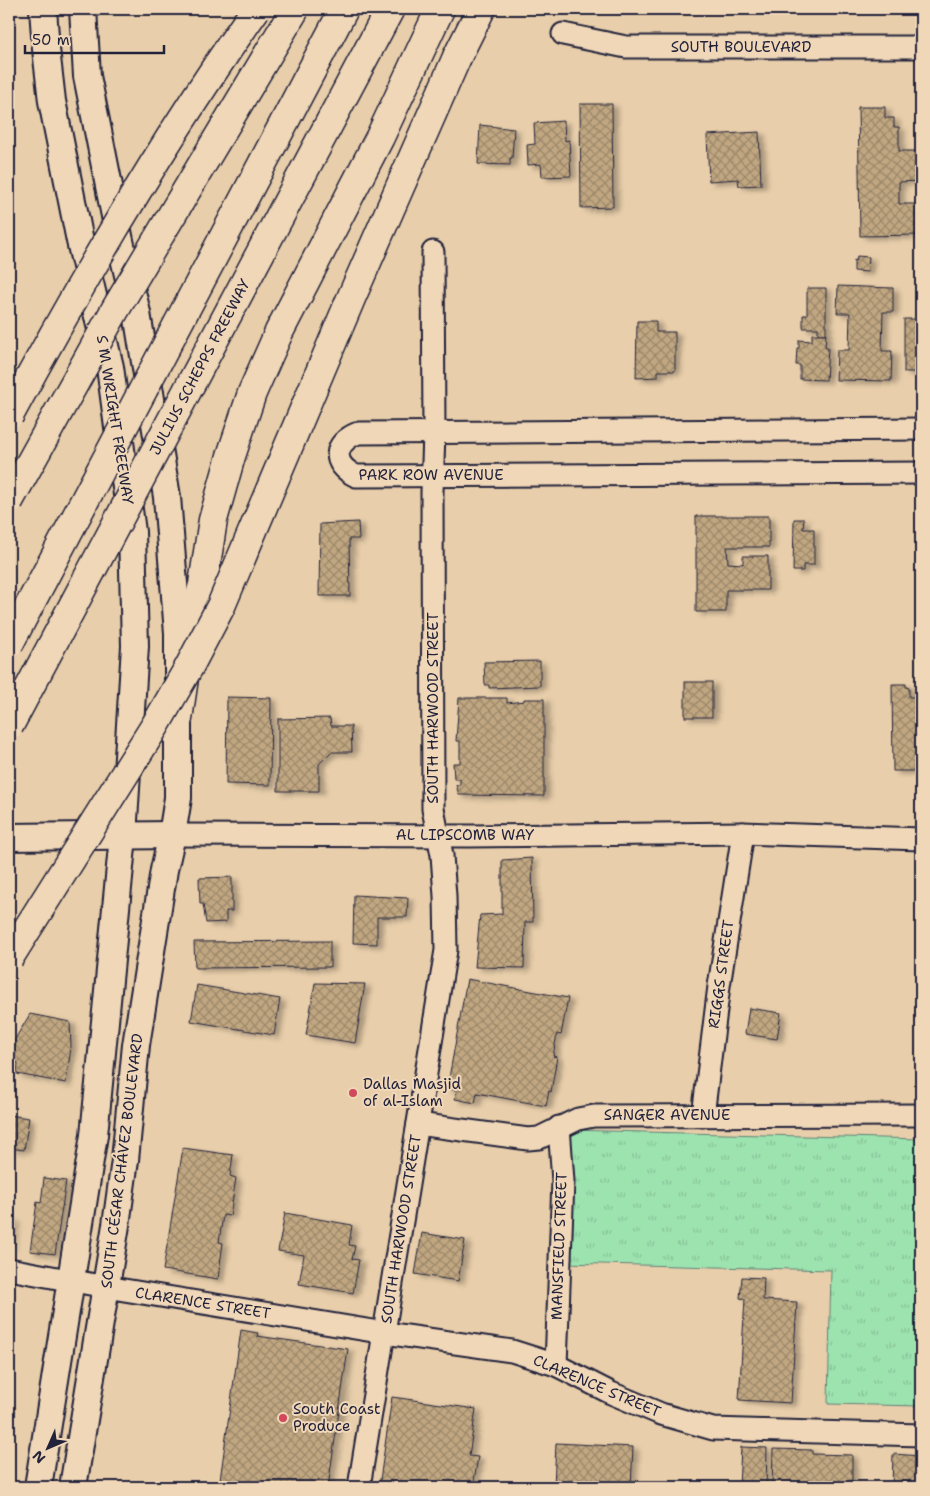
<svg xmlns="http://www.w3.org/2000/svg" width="930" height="1496" viewBox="0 0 930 1496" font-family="'Shantell Sans',sans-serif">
	<defs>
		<pattern id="grass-tufts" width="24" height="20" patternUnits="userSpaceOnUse" patternTransform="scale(1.25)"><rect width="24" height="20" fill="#9de3b0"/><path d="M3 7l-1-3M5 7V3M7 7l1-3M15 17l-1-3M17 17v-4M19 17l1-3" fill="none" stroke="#87c298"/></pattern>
		<pattern id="building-cross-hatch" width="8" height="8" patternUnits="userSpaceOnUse" patternTransform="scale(1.25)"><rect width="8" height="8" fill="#c1a781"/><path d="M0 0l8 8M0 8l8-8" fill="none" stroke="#9c886b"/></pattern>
		<filter id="shadow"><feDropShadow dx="5.5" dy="3" stdDeviation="2.5" flood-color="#0004"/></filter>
	</defs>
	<rect width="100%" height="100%" fill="#e8ceaa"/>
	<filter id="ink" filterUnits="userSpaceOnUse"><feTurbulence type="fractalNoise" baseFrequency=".02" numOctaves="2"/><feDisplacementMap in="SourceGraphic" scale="10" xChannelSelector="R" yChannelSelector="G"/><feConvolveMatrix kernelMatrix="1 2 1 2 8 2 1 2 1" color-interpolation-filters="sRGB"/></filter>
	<g filter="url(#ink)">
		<path fill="url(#grass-tufts)" stroke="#608276" d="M 567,1130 L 921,1139 L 921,1406 L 828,1404 L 831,1270 L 564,1263 Z"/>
		<g fill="url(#building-cross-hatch)" stroke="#22223b" filter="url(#shadow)">
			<path d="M 580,104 L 612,104 L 613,207 L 581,208 Z"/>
			<path d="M 858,107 L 885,107 L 885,118 L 894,118 L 894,127 L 899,127 L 899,151 L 921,151 L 921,181 L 899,182 L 899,204 L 921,204 L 921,235 L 860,236 Z"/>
			<path d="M 564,121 L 565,141 L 569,140 L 571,176 L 542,177 L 541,164 L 528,165 L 527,145 L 535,144 L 534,123 Z"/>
			<path d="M 480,125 L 514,129 L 512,158 L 510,158 L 510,165 L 478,164 Z"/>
			<path d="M 759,132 L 761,185 L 739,186 L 738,179 L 709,181 L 707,135 Z"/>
			<path d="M 857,256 L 869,257 L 868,272 L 854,271 L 854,260 L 856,261 Z"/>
			<path d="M 838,286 L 893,288 L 893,312 L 883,312 L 882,351 L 892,351 L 891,381 L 836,380 L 837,350 L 849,350 L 850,313 L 837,313 Z"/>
			<path d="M 807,288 L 826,288 L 826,334 L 818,334 L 818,328 L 803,328 L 803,315 L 807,315 Z"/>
			<rect x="904" y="319" width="17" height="53"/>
			<path d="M 637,321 L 656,321 L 656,332 L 675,332 L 675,371 L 658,371 L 658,377 L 636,378 Z"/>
			<path d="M 812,334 L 826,334 L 825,348 L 828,348 L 826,380 L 800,379 L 800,365 L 796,365 L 797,348 L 799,348 L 799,340 L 812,341 Z"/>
			<path d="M 696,516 L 769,516 L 769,547 L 727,547 L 728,563 L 743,564 L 743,556 L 768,556 L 768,590 L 726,590 L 726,612 L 696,612 Z"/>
			<path d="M 794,519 L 804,519 L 803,529 L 814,529 L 814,565 L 803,565 L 803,571 L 793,571 Z"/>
			<path d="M 358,522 L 359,539 L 349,539 L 350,596 L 319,596 L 320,524 Z"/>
			<path d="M 540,661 L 540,686 L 489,688 L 489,685 L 485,685 L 484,662 Z"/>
			<rect x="685" y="682" width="27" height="35"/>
			<path d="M 892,684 L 906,684 L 906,687 L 909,688 L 909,697 L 921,697 L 921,771 L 893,771 Z"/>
			<path d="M 227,697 L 271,698 L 270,785 L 226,784 Z"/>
			<path d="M 459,698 L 507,698 L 507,703 L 524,701 L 524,699 L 544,699 L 544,796 L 459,795 L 456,785 L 460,785 L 460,779 L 454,779 L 453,763 L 460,763 L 460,741 L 456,741 Z"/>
			<path d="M 330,718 L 331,726 L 351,726 L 352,752 L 331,752 L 319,764 L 319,791 L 278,791 L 278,719 Z"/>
			<path d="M 532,858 L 533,922 L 525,922 L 524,968 L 475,967 L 480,915 L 502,914 L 502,860 Z"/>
			<path d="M 232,877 L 232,911 L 226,911 L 226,922 L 206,923 L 203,904 L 200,904 L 199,878 Z"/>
			<path d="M 354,895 L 408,898 L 407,917 L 377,917 L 377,944 L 353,943 Z"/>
			<path d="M 330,941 L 330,967 L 195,968 L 194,942 Z"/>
			<path d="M 467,979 L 568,998 L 561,1035 L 557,1034 L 553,1056 L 557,1057 L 551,1092 L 549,1091 L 546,1106 L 477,1093 L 475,1103 L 455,1099 L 457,1090 L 447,1089 Z"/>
			<path d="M 315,983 L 365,984 L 355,1043 L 306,1035 Z"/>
			<path d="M 197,985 L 280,999 L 274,1035 L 191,1021 Z"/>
			<path d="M 749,1008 L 781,1013 L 777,1039 L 745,1034 Z"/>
			<path d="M 30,1014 L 70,1022 L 71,1047 L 66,1083 L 17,1074 L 18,1063 L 14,1062 L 15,1039 Z"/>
			<path d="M 9,1115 L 29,1118 L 24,1150 L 9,1148 Z"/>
			<path d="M 183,1148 L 233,1155 L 230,1176 L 236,1178 L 230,1216 L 223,1215 L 219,1242 L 223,1243 L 218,1279 L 163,1270 Z"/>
			<path d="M 44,1178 L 66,1181 L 55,1254 L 30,1251 L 37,1202 L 41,1203 Z"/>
			<path d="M 285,1213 L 352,1225 L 349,1245 L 355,1246 L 352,1259 L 359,1260 L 353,1293 L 299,1284 L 304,1255 L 278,1251 Z"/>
			<path d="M 9,1219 L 14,1219 L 9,1249 Z"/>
			<path d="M 422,1233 L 465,1240 L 458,1281 L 415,1274 Z"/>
			<path d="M 742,1277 L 764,1278 L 763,1300 L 797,1302 L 791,1403 L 739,1400 L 745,1299 L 740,1298 Z"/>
			<path d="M 241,1330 L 258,1333 L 257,1336 L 348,1349 L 328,1487 L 219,1487 Z"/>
			<path d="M 392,1397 L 476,1409 L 469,1456 L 478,1457 L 473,1487 L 379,1487 Z"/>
			<path d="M 556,1443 L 633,1447 L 631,1487 L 554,1487 Z"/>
			<path d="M 741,1447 L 767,1448 L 766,1487 L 739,1487 Z"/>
			<path d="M 773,1449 L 812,1450 L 812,1454 L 852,1455 L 852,1487 L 772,1487 Z"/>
			<path d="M 893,1454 L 921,1456 L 921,1487 L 892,1487 Z"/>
		</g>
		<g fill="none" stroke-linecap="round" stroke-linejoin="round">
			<defs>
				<g id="minor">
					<path d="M 563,34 L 626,47 L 921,47"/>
					<path d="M 921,429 L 358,433 C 333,443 331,464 356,476 L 921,473"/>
					<path d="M 172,835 L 470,836 L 743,833 L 921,839"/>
					<path d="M 703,1116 L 719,986 L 743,833"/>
					<path d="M 418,1124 L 528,1139 L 539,1138 L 578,1119 L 594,1116 L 921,1115"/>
					<path d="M 9,1269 L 106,1287 L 385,1333 L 512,1351 L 556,1365 L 611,1393 L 661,1414 L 713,1429 L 921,1435"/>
					<path d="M 556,1365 L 563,1181 L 559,1127"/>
					<path d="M 359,1487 L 446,950 L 445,896 L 442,855 L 433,809 L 432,492 L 434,433 L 433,252"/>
				</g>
				<g id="major">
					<path d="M 9,837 L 172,835"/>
					<path d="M 38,1487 L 94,1135 L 123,836 L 135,646 L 132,532 L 110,367 L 80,241 L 52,101 L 46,49 L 43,9"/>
					<path d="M 73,1487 L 116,1225 L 125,1160 L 136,1045 L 164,870 L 172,835 L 178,798 L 178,633 L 167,497 L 137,313 L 120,241 L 87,76 L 83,9"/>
				</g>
				<g id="highway">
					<path d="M 457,57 L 481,9"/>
					<path d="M 178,719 L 188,651 L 203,584 L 213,520 L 231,456 L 252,393 L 279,332 L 380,137 L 440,9"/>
				</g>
			</defs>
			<use href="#minor" stroke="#22223b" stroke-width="25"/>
			<use href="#major" stroke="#22223b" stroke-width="30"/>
			<use href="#highway" stroke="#22223b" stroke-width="31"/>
			<use href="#minor" stroke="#f0d7b8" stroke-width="21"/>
			<use href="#major" stroke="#f0d7b8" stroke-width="26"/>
			<use href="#highway" stroke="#f0d7b8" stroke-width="28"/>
			<defs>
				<g id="highway-bridge">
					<path d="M 9,416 C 84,276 164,139 256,9"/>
					<path d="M 9,501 L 115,310 L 295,9"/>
					<path d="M 9,644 L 344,9"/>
					<path d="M 9,726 L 390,9"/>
					<path d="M 9,958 L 155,726 L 189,667 L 221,606 L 352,296 L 457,57"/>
				</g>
			</defs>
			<use href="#highway-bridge" stroke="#22223b" stroke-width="31" stroke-linecap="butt"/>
			<use href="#highway-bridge" stroke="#f0d7b8" stroke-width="28"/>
		</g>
	</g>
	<g fill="#d1495b" stroke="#f0d7b8" stroke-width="2">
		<circle cx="353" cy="1093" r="5"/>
		<circle cx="283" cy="1418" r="5"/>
	</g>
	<g text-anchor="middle" stroke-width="4" stroke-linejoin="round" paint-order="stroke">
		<g font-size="15" fill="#22223b" stroke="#f0d7b8">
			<text x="741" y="52">SOUTH BOULEVARD</text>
			<text transform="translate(200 367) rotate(-62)" y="5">JULIUS SCHEPPS FREEWAY</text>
			<text transform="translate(115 420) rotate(81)" y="5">S M WRIGHT FREEWAY</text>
			<text x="431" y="480">PARK ROW AVENUE</text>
			<text transform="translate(433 708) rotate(-90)" y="5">SOUTH HARWOOD STREET</text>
			<text x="465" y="840">AL LIPSCOMB WAY</text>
			<text transform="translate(721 974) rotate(-82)" y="5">RIGGS STREET</text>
			<text x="667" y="1120">SANGER AVENUE</text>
			<text transform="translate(122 1161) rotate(-83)" y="5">SOUTH CÉSAR CHÁVEZ BOULEVARD</text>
			<text transform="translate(401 1229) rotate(-81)" y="5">SOUTH HARWOOD STREET</text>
			<text transform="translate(559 1246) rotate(-88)" y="5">MANSFIELD STREET</text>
			<text transform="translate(203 1303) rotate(9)" y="5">CLARENCE STREET</text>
			<text transform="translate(597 1386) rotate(23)" y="5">CLARENCE STREET</text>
		</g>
		<g font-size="15" fill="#22223b" stroke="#f0d7b8" text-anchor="start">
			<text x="363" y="1089">Dallas Masjid<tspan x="363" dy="17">of al-Islam</tspan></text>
			<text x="293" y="1414">South Coast<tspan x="293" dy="17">Produce</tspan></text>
		</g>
	</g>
	<rect width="930" height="1496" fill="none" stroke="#f0d7b8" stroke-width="30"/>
	<rect x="15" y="15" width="900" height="1466" fill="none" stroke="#22223b" stroke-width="2" filter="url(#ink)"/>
	<g transform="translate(48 1448) rotate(225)" stroke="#f0d7b8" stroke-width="4" paint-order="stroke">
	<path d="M0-4L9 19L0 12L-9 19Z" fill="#22223b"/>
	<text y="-8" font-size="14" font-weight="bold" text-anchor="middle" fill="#22223b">N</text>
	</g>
	<path d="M25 45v8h139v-8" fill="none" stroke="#22223b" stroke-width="2.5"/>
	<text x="32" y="45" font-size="15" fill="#22223b" stroke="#f0d7b8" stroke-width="4" paint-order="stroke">50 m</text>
</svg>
